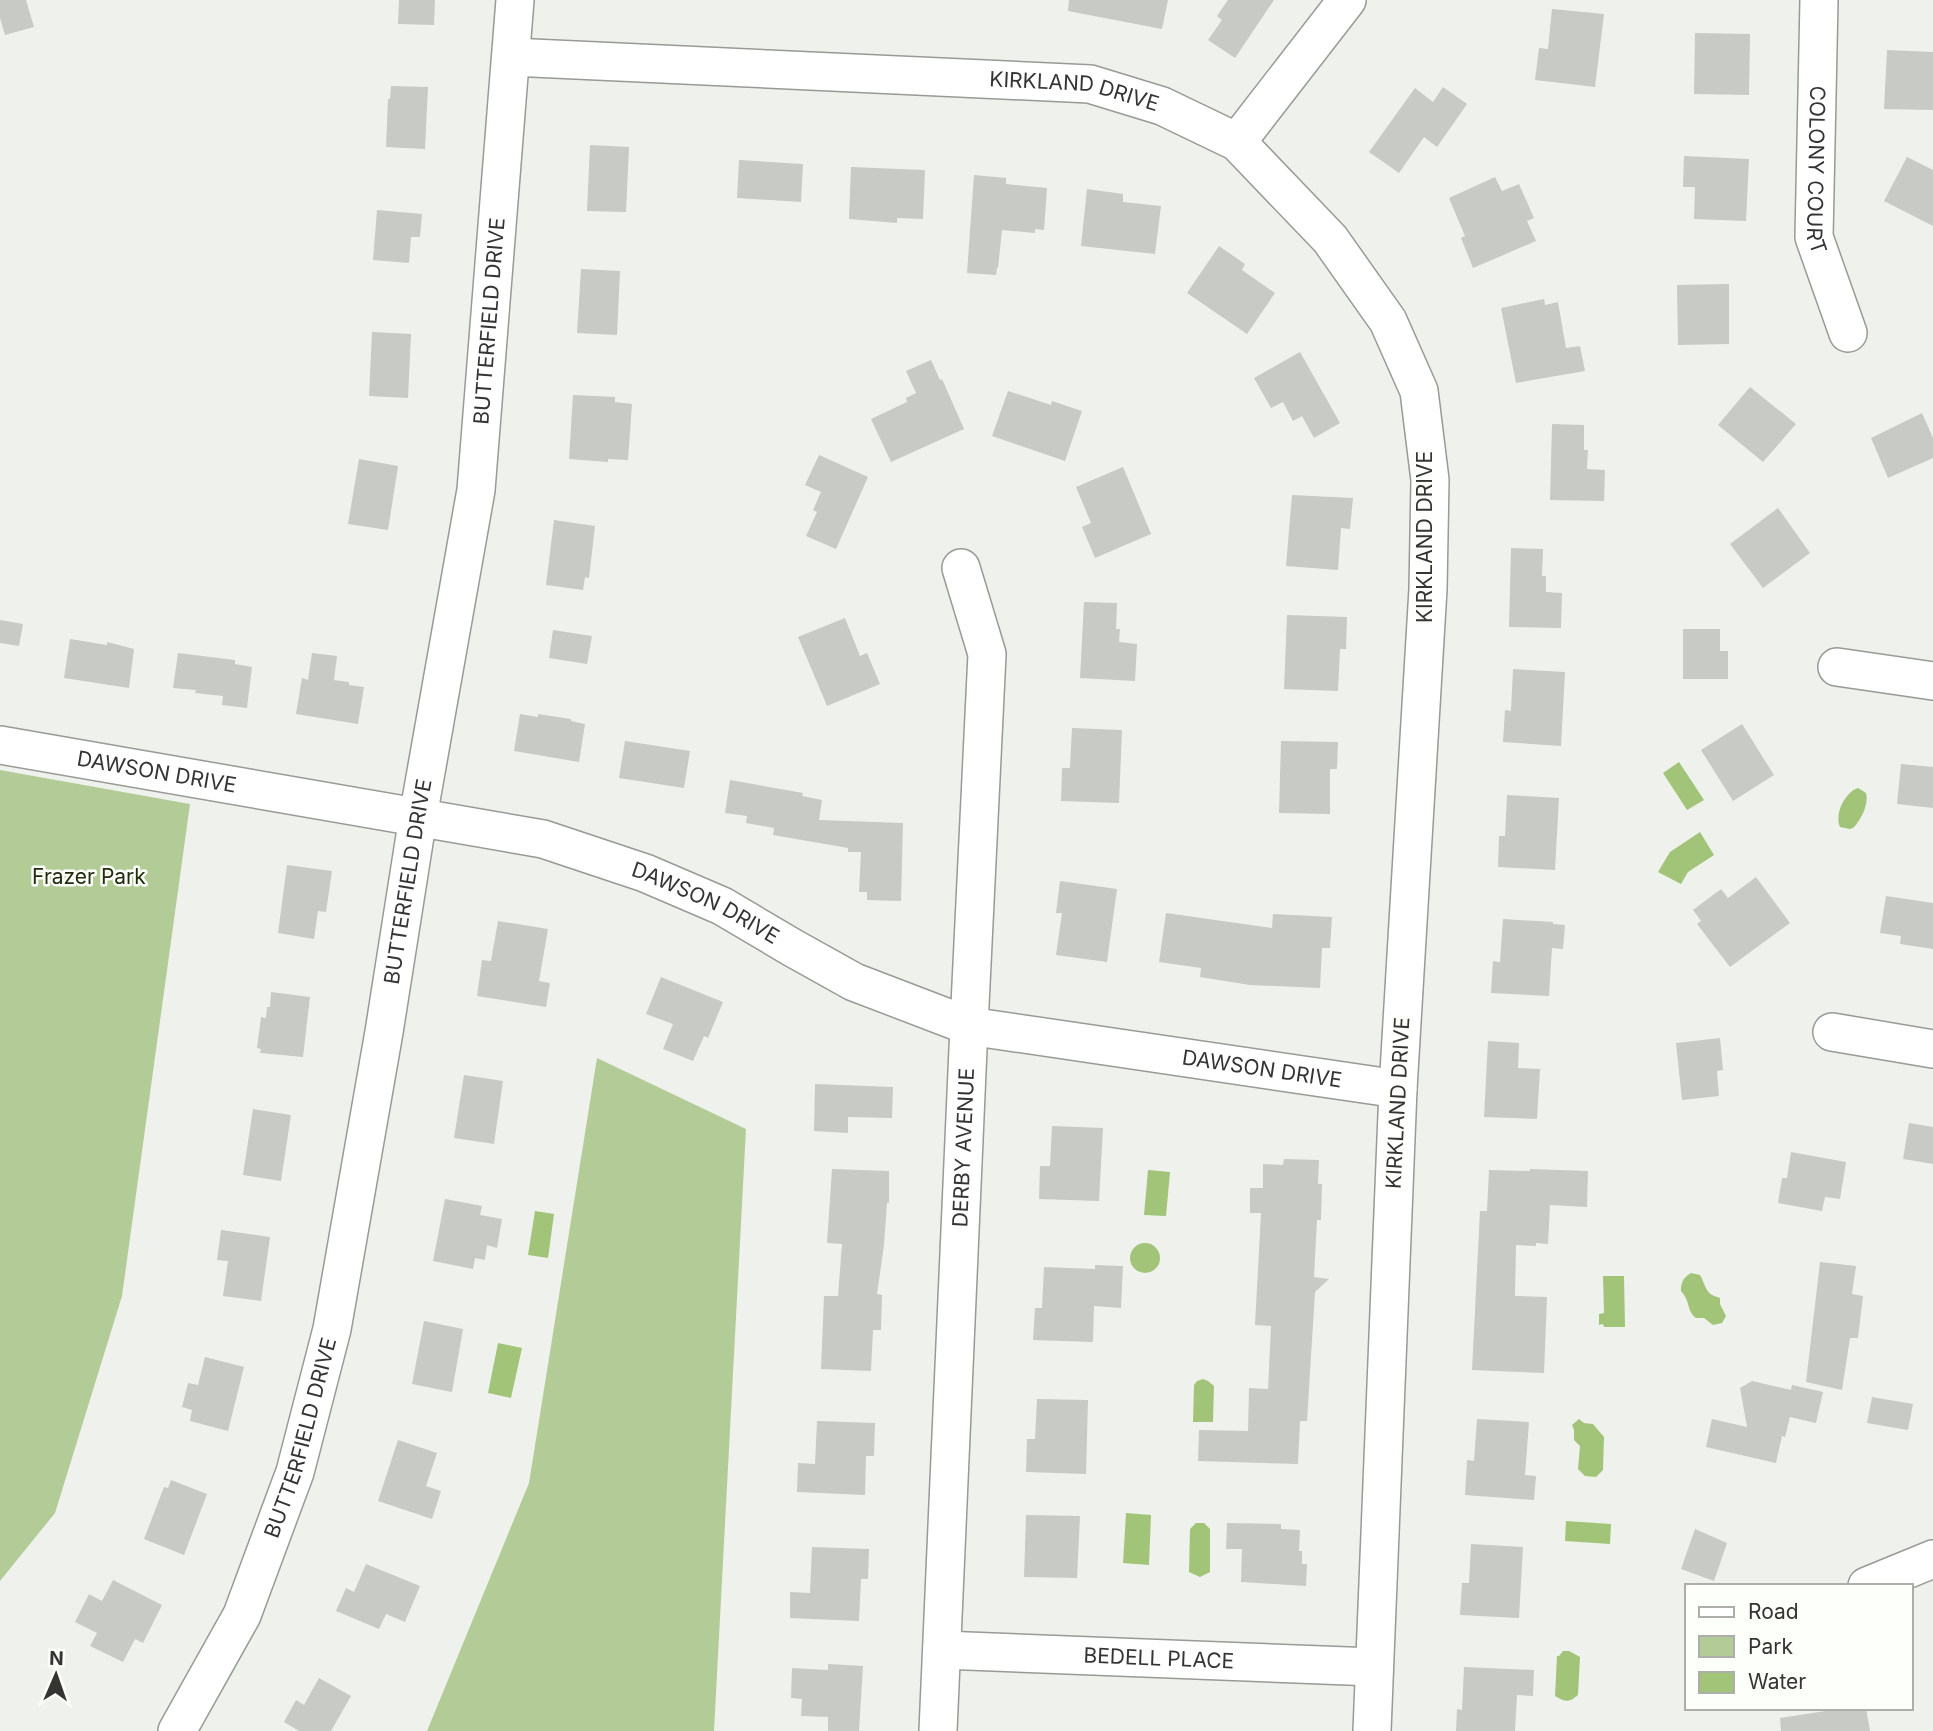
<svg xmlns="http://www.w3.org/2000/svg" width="1933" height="1731" viewBox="0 0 1933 1731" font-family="Inter,sans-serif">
	<rect width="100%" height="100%" fill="#eff2ec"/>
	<g fill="#b3cc97">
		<path d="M 0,770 L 190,804 L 122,1296 L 55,1513 L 0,1581 Z"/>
		<path d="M 597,1058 L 746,1129 L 714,1731 L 427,1731 L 529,1483 Z"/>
	</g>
	<g fill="#a1c478">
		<path d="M 1679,762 L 1704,800 L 1687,810 L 1663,773 Z"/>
		<path d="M 1858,788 L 1866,793 C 1869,804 1861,820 1853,828 L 1850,829 L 1840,827 C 1834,814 1845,792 1858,788 Z"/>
		<path d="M 1700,832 L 1714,855 L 1688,872 L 1681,884 L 1658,872 L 1670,852 Z"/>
		<path d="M 1148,1170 L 1170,1172 L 1166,1216 L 1144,1215 Z"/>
		<path d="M 535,1211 L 554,1214 L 548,1258 L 528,1255 Z"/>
		<circle cx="1145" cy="1258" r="15"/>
		<path d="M 1691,1273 L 1700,1275 C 1704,1281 1705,1291 1712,1295 C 1714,1296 1717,1297 1720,1298 L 1720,1304 L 1726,1316 L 1722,1323 L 1713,1325 L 1704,1318 L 1696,1318 C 1686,1310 1691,1302 1681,1291 C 1681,1282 1683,1278 1691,1273 Z"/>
		<path d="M 1603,1276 L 1624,1276 L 1625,1327 L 1604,1327 L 1603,1324 L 1599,1325 L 1599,1314 L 1604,1313 Z"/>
		<path d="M 498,1343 L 522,1348 L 511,1398 L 488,1393 Z"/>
		<path d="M 1203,1379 L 1208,1381 L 1214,1386 L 1213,1422 L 1193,1422 L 1194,1385 L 1197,1381 Z"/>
		<path d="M 1579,1419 L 1584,1423 L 1593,1424 L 1604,1437 L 1603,1470 L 1596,1477 L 1585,1476 L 1578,1469 L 1580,1446 L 1574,1440 L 1574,1430 L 1572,1425 Z"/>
		<path d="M 1126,1513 L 1151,1515 L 1149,1565 L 1123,1563 Z"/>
		<path d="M 1566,1521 L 1611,1524 L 1610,1544 L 1565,1541 Z"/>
		<path d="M 1196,1523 L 1204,1523 L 1210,1529 L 1210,1572 L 1200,1577 L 1189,1572 L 1190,1529 Z"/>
		<path d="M 1563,1651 L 1569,1651 L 1580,1657 L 1578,1695 C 1569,1703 1565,1702 1555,1696 L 1557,1656 L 1559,1656 Z"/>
	</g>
	<g fill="#c7cac5">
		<path d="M 0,0 L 26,0 L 34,27 L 5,35 L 0,18 Z"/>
		<path d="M 399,0 L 435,0 L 434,25 L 398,24 Z"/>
		<path d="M 1069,0 L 1168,0 L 1162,29 L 1068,11 Z"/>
		<path d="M 1228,0 L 1274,0 L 1235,58 L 1208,40 L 1222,20 L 1217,16 Z"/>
		<path d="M 1552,9 L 1604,14 L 1595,87 L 1535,80 L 1539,48 L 1548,49 Z"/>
		<path d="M 1695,33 L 1750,34 L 1749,95 L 1694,94 Z"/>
		<path d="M 1887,50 L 1933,52 L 1933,110 L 1884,109 Z"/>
		<path d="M 391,86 L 428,87 L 425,149 L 386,147 L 388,99 L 390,99 Z"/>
		<path d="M 1443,87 L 1467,104 L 1437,147 L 1424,137 L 1399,173 L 1369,152 L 1415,88 L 1433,102 Z"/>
		<path d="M 590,145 L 629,147 L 626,212 L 587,211 Z"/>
		<path d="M 1684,156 L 1749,159 L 1746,221 L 1694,219 L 1695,187 L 1683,187 Z"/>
		<path d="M 1907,157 L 1933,170 L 1933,226 L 1884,201 Z"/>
		<path d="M 739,160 L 803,164 L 801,202 L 737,198 Z"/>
		<path d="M 851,167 L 925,170 L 923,219 L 897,218 L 897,223 L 849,219 Z"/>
		<path d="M 974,175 L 1006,178 L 1006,184 L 1047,188 L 1044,230 L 1035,229 L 1035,233 L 1002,230 L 998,268 L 997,268 L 996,275 L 967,273 Z"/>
		<path d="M 1495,177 L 1502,191 L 1519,184 L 1534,218 L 1527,221 L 1536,241 L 1473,268 L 1461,238 L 1465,236 L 1449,198 Z"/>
		<path d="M 1087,189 L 1123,194 L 1123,202 L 1161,206 L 1155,254 L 1081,246 Z"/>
		<path d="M 377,210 L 422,214 L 420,237 L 411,237 L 409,263 L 373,260 Z"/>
		<path d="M 1219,246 L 1245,264 L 1242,270 L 1275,293 L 1247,334 L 1187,293 Z"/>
		<path d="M 581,269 L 620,271 L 617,335 L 577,333 Z"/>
		<path d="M 1729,284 L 1729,344 L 1678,345 L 1677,285 Z"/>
		<path d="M 1544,299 L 1545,305 L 1558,302 L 1566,348 L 1580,346 L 1585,371 L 1516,383 L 1501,308 Z"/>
		<path d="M 372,332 L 411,334 L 408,398 L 369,396 Z"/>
		<path d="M 1300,352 L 1340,423 L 1314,438 L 1302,416 L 1293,421 L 1283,402 L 1271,408 L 1254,378 Z"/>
		<path d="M 931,360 L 940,380 L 942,379 L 964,429 L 891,462 L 871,419 L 907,402 L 906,398 L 916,393 L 906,371 Z"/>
		<path d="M 1750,387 L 1796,424 L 1763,462 L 1718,425 Z"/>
		<path d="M 1008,391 L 1051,405 L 1052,401 L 1082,411 L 1065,461 L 992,436 Z"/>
		<path d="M 573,395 L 615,397 L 615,402 L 632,404 L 628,460 L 608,459 L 608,462 L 569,459 Z"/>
		<path d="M 1922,413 L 1933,438 L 1933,458 L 1888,478 L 1871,438 Z"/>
		<path d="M 1552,424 L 1584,425 L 1584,450 L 1588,450 L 1587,469 L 1605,470 L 1604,501 L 1550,500 Z"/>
		<path d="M 819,455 L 868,477 L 836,549 L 806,536 L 817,512 L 813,510 L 821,492 L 805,485 Z"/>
		<path d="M 359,459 L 398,466 L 388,530 L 348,524 Z"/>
		<path d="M 1123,467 L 1151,534 L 1095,558 L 1082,527 L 1091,523 L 1076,487 Z"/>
		<path d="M 1292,495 L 1353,498 L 1350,529 L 1341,528 L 1338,570 L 1286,566 Z"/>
		<path d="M 1778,508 L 1810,553 L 1763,588 L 1730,544 Z"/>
		<path d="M 554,520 L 595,526 L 589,578 L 585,577 L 583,590 L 546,585 Z"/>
		<path d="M 1511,548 L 1543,549 L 1542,576 L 1546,576 L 1546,592 L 1562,593 L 1561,628 L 1509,627 Z"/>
		<path d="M 1084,602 L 1117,603 L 1116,629 L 1120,629 L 1119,642 L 1137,644 L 1135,681 L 1080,678 Z"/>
		<path d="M 1287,615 L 1347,617 L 1346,649 L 1340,649 L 1338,691 L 1284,689 Z"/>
		<path d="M 845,618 L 860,656 L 867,653 L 880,684 L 827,706 L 798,637 Z"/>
		<path d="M 0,620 L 23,624 L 19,646 L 0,643 Z"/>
		<path d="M 1683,629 L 1720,629 L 1720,651 L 1728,651 L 1728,679 L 1683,679 Z"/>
		<path d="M 553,630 L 592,636 L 587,664 L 549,658 Z"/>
		<path d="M 70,639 L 107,645 L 107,642 L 134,649 L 129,688 L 64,678 Z"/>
		<path d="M 178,653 L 235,660 L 235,664 L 252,667 L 247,708 L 222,705 L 223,696 L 195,693 L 196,690 L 173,688 Z"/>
		<path d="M 312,653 L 337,656 L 334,680 L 349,682 L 349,685 L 364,687 L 358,724 L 296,714 L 302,678 L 308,680 Z"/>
		<path d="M 1513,669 L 1565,672 L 1561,746 L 1503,742 L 1505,710 L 1511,711 Z"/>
		<path d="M 520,714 L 538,717 L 538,714 L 571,719 L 571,721 L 585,724 L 579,762 L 514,751 Z"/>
		<path d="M 1742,724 L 1774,775 L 1733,801 L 1701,750 Z"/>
		<path d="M 1072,728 L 1122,730 L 1119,803 L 1061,801 L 1062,768 L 1070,768 Z"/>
		<path d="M 625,741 L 690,751 L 684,788 L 619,778 Z"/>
		<path d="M 1281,741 L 1338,742 L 1337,769 L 1330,769 L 1330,814 L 1279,813 Z"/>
		<path d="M 1901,764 L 1933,767 L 1933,808 L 1897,804 Z"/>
		<path d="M 730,780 L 803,793 L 802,796 L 822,800 L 819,820 L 903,823 L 901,901 L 867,900 L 867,892 L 859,892 L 861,852 L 848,852 L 848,848 L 773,835 L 774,828 L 746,823 L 747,816 L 725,813 Z"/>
		<path d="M 1507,795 L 1559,798 L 1555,870 L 1498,867 L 1499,836 L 1505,836 Z"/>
		<path d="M 287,865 L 332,871 L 326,912 L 318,911 L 314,939 L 278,933 Z"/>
		<path d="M 1756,877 L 1790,923 L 1730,967 L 1697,924 L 1701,921 L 1693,910 L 1721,889 L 1728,898 Z"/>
		<path d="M 1060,881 L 1117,889 L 1107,962 L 1056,955 L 1062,913 L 1056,913 Z"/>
		<path d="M 1886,896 L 1933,903 L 1933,949 L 1900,944 L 1901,936 L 1880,933 Z"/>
		<path d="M 1166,913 L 1272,928 L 1273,914 L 1332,917 L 1330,948 L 1322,948 L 1320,988 L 1250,985 L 1200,977 L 1201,968 L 1159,962 Z"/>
		<path d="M 1503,919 L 1553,922 L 1553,924 L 1565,925 L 1563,949 L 1552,948 L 1549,996 L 1491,993 L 1493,961 L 1500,962 Z"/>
		<path d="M 498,921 L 548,929 L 539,981 L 550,983 L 546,1007 L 477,996 L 482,960 L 491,961 Z"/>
		<path d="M 661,977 L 723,1002 L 708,1038 L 704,1036 L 693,1061 L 663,1049 L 673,1024 L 646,1014 Z"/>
		<path d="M 271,992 L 310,997 L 303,1057 L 260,1053 L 261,1049 L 257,1048 L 261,1017 L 266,1018 L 267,1007 L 270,1007 Z"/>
		<path d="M 1720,1038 L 1723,1070 L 1717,1071 L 1719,1096 L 1682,1100 L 1676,1043 Z"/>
		<path d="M 1488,1041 L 1519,1043 L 1518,1068 L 1540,1069 L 1537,1119 L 1484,1117 Z"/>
		<path d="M 464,1075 L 503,1081 L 494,1144 L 454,1138 Z"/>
		<path d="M 815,1084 L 893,1087 L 892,1118 L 848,1117 L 848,1133 L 814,1131 Z"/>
		<path d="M 253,1109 L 291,1115 L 281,1181 L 243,1175 Z"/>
		<path d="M 1909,1123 L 1933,1127 L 1933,1164 L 1903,1159 Z"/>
		<path d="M 1052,1126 L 1103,1128 L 1099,1201 L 1039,1199 L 1040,1166 L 1050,1166 Z"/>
		<path d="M 1791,1152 L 1846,1162 L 1840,1199 L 1825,1197 L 1822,1211 L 1778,1203 L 1782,1178 L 1787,1178 Z"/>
		<path d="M 1284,1159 L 1319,1160 L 1318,1184 L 1322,1184 L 1321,1220 L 1317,1220 L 1314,1277 L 1329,1279 L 1315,1292 L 1307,1421 L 1300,1421 L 1298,1464 L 1198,1461 L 1199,1430 L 1248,1431 L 1249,1388 L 1268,1389 L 1271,1326 L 1255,1325 L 1261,1213 L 1250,1213 L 1250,1188 L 1263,1188 L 1263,1164 L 1283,1165 Z"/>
		<path d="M 832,1169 L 889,1171 L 889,1203 L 887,1203 L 884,1245 L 877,1294 L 882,1295 L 881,1330 L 873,1330 L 871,1371 L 821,1369 L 824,1296 L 838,1296 L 842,1244 L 827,1243 Z"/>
		<path d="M 1530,1169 L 1588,1171 L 1587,1207 L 1550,1205 L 1548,1244 L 1536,1243 L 1536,1246 L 1516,1245 L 1515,1296 L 1547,1297 L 1544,1373 L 1472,1370 L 1480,1211 L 1487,1211 L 1489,1170 L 1530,1171 Z"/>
		<path d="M 445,1199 L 482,1206 L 480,1215 L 502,1219 L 497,1248 L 487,1245 L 485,1260 L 475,1258 L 473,1269 L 433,1261 Z"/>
		<path d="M 221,1230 L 270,1237 L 261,1301 L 223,1296 L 228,1261 L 217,1260 Z"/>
		<path d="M 1820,1262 L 1856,1266 L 1852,1294 L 1863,1296 L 1858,1338 L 1850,1338 L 1842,1390 L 1806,1382 Z"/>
		<path d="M 1095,1265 L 1123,1266 L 1121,1308 L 1094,1306 L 1093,1342 L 1033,1340 L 1035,1308 L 1042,1308 L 1044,1267 L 1095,1269 Z"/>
		<path d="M 424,1321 L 463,1329 L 452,1392 L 412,1384 Z"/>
		<path d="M 205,1357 L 244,1367 L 228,1431 L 190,1421 L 192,1410 L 182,1407 L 188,1383 L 198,1385 Z"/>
		<path d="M 1752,1381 L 1791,1390 L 1792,1385 L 1823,1392 L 1816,1423 L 1790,1417 L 1785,1437 L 1782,1436 L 1776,1463 L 1706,1447 L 1712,1419 L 1747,1427 L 1740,1388 Z"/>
		<path d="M 1872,1397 L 1913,1404 L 1908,1430 L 1867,1423 Z"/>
		<path d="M 1037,1399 L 1088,1400 L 1086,1474 L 1026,1472 L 1027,1439 L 1035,1439 Z"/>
		<path d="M 1477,1419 L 1529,1422 L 1525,1475 L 1536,1476 L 1534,1500 L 1465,1495 L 1467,1460 L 1474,1461 Z"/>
		<path d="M 817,1421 L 875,1423 L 874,1456 L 866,1456 L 865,1495 L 797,1492 L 798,1463 L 815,1464 Z"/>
		<path d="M 398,1440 L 437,1453 L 426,1486 L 441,1491 L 432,1519 L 378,1501 Z"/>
		<path d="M 171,1480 L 207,1494 L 184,1555 L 144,1539 L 164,1487 L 168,1488 Z"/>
		<path d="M 1026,1515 L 1080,1516 L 1077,1578 L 1024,1577 Z"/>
		<path d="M 1227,1523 L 1281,1524 L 1281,1529 L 1300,1530 L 1299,1551 L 1302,1551 L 1302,1564 L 1307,1564 L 1306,1586 L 1241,1582 L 1242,1549 L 1226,1549 Z"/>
		<path d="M 1695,1529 L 1727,1543 L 1714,1581 L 1681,1569 Z"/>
		<path d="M 1471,1544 L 1523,1547 L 1519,1618 L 1460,1615 L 1462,1583 L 1469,1583 Z"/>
		<path d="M 812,1547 L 869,1549 L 868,1579 L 861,1579 L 859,1621 L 790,1618 L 790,1592 L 810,1593 Z"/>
		<path d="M 366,1564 L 420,1586 L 405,1622 L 386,1614 L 379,1629 L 336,1611 L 346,1588 L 354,1592 Z"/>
		<path d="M 113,1580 L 162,1605 L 143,1643 L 135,1639 L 123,1662 L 90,1646 L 97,1633 L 75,1622 L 89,1594 L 102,1601 Z"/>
		<path d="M 828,1664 L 863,1666 L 859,1731 L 828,1731 L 828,1717 L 801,1716 L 802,1699 L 791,1698 L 792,1668 L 828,1670 Z"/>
		<path d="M 1464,1667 L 1534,1670 L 1533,1696 L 1517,1695 L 1515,1731 L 1456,1731 L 1457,1709 L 1462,1710 Z"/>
		<path d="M 319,1678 L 351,1696 L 331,1731 L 299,1731 L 284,1722 L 296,1700 L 304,1705 Z"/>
		<path d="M 1845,1708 L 1866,1708 L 1870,1731 L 1781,1731 L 1780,1718 Z"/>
	</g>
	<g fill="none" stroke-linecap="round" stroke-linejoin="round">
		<defs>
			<g id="minor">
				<path id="s1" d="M 1819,0 L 1814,237 L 1848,333"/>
				<path id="s2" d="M 511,57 L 1090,84 L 1162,106 L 1237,142 L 1330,239 L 1388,321 L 1419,391 L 1430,480 L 1428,589 L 1398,1089 L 1372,1731"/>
				<path d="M 1237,142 L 1347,0"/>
				<path d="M 1837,667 L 1933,681"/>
				<path id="s3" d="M 0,745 L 543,839 L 645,873 L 722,906 L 793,948 L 854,982 L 969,1026 L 1398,1089"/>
				<path d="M 1832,1032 L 1933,1049"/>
				<path d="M 1867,1586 L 1933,1559"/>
				<path id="s4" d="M 942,1650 L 1374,1667"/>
				<path id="s5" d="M 177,1731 L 242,1615 L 295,1472 L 332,1329 L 384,1032 L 418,817 L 476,490 L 515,0"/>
				<path id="s6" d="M 938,1731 L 969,1026 L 987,654 L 961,568"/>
			</g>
		</defs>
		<use href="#minor" stroke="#989a95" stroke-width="40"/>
		<use href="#minor" stroke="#fff" stroke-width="37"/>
	</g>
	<g text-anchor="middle" stroke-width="5" stroke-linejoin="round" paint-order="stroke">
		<g font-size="21" fill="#343533" stroke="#fdfffa">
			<text dy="7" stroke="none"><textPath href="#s2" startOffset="565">KIRKLAND DRIVE</textPath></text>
			<text dy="7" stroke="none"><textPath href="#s1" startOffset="170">COLONY COURT</textPath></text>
			<text dy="7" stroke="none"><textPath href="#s5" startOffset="1454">BUTTERFIELD DRIVE</textPath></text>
			<text transform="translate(1425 537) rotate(-90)" y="7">KIRKLAND DRIVE</text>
			<text dy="7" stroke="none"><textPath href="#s3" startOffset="159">DAWSON DRIVE</textPath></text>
			<text dy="7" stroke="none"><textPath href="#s5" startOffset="887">BUTTERFIELD DRIVE</textPath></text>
			<text dy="7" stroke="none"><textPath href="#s3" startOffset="726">DAWSON DRIVE</textPath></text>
			<text dy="7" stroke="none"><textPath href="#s3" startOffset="1314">DAWSON DRIVE</textPath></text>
			<text transform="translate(1398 1103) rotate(-87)" y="7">KIRKLAND DRIVE</text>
			<text dy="7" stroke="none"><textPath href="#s6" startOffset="584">DERBY AVENUE</textPath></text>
			<text dy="7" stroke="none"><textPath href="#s5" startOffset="320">BUTTERFIELD DRIVE</textPath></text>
			<text dy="7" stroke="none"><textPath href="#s4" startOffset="217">BEDELL PLACE</textPath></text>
		</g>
		<g font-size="21" fill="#202e0e" stroke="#fdfffa">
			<text x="89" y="884">Frazer Park</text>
		</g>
	</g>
	<rect x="1685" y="1584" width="228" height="126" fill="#fdfffa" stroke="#adaeaa" stroke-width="2"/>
	<rect x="1699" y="1607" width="35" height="10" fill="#ffffff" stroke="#adaeaa" stroke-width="2"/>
	<text x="1748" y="1619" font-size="21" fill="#343533">Road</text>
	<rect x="1699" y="1636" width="35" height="21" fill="#b3cc97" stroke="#adaeaa" stroke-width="2"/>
	<text x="1748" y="1654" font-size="21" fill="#343533">Park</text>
	<rect x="1699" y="1672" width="35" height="21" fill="#a1c478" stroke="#adaeaa" stroke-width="2"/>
	<text x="1748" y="1689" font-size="21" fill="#343533">Water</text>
	<g transform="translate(56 1675) rotate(2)" stroke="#fdfffa" stroke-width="5" paint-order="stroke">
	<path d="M0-5L12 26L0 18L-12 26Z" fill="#343533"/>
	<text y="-10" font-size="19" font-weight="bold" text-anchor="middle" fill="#343533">N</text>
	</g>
</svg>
